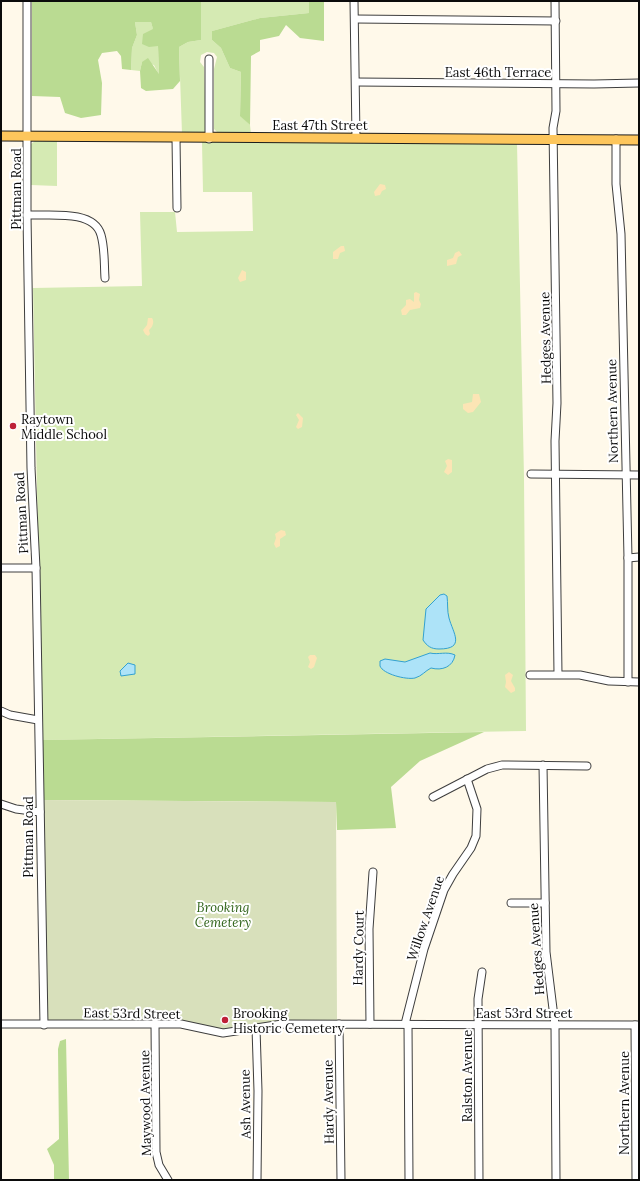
<svg xmlns="http://www.w3.org/2000/svg" width="640" height="1181" viewBox="0 0 640 1181" font-family="Lora,serif">
	<rect width="100%" height="100%" fill="#fff9ea"/>
	<g fill="#d5eab3">
		<path d="M 201,1 L 309,1 L 309,13 L 260,18 L 212,31 L 212,40 L 221,48 L 230,68 L 241,72 L 240,115 L 250,125 L 251,134 L 218,133 L 214,129 L 214,69 L 217,57 L 214,53 L 207,52 L 201,55 L 200,62 L 204,67 L 206,130 L 203,134 L 182,134 L 179,47 L 188,42 L 201,40 Z"/>
		<path d="M 135,22 L 151,22 L 158,45 L 159,75 L 154,65 L 142,62 L 140,71 L 131,70 L 132,48 L 137,35 Z"/>
		<path d="M 35,141 L 57,141 L 57,186 L 31,185 L 31,144 Z"/>
		<path d="M 202,142 L 517,143 L 524,477 L 526,731 L 42,740 L 33,288 L 142,286 L 140,212 L 175,212 L 177,232 L 253,231 L 252,192 L 203,192 Z"/>
	</g>
	<g fill="#badb92">
		<path d="M 32,1 L 201,1 L 201,40 L 188,42 L 179,47 L 180,81 L 173,89 L 146,91 L 141,88 L 140,71 L 142,62 L 148,58 L 159,74 L 158,46 L 149,47 L 142,44 L 143,34 L 153,29 L 151,22 L 135,22 L 137,35 L 132,48 L 131,70 L 122,69 L 121,56 L 117,51 L 102,53 L 98,60 L 102,83 L 101,115 L 81,118 L 65,113 L 60,97 L 32,96 Z"/>
		<path d="M 309,1 L 324,1 L 324,41 L 300,38 L 286,25 L 279,36 L 260,40 L 260,51 L 251,56 L 250,125 L 240,116 L 241,72 L 230,68 L 221,48 L 212,40 L 212,31 L 260,18 L 309,13 Z"/>
		<path d="M 484,732 L 420,761 L 391,787 L 396,828 L 337,830 L 336,802 L 43,800 L 42,740 Z"/>
		<path d="M 66,1039 L 69,1180 L 54,1180 L 54,1165 L 47,1149 L 59,1139 L 58,1049 L 60,1041 Z"/>
	</g>
	<g fill="#fce5b5">
		<path d="M 380,184 L 385,185 L 386,189 L 382,191 L 380,195 L 375,196 L 374,192 Z"/>
		<path d="M 341,246 L 344,246 L 345,251 L 340,253 L 338,259 L 333,259 L 333,252 Z"/>
		<path d="M 459,251 L 462,255 L 458,257 L 456,264 L 447,266 L 447,260 L 453,258 L 455,253 Z"/>
		<path d="M 242,270 L 246,272 L 246,280 L 240,282 L 238,278 Z"/>
		<path d="M 416,292 L 420,294 L 419,300 L 421,304 L 420,308 L 410,310 L 406,315 L 402,315 L 401,310 L 406,305 L 406,300 L 410,299 L 414,302 L 414,293 Z"/>
		<path d="M 148,318 L 152,318 C 155,322 152,328 149,330 L 150,334 L 148,336 L 145,334 L 143,330 L 147,325 Z"/>
		<path d="M 473,394 L 479,394 L 481,402 L 473,412 L 468,413 L 463,409 L 463,404 L 472,402 Z"/>
		<path d="M 298,413 L 303,418 L 302,427 L 298,429 L 296,427 L 299,420 L 296,415 Z"/>
		<path d="M 448,459 L 452,460 L 452,472 L 448,475 L 444,472 L 447,466 L 445,461 Z"/>
		<path d="M 281,530 L 285,531 L 286,535 L 280,539 L 280,546 L 276,548 L 274,544 L 276,538 L 275,534 Z"/>
		<path d="M 310,655 L 315,655 L 317,658 L 314,667 L 311,669 L 308,667 L 310,662 L 308,657 Z"/>
		<path d="M 509,672 L 513,675 L 511,681 L 515,688 L 515,691 L 511,693 L 505,687 L 506,682 L 505,675 Z"/>
	</g>
	<path fill="#d8e0bb" d="M 43,800 L 336,802 L 337,1021 L 273,1022 L 226,1030 L 51,1022 L 46,1017 Z"/>
	<g fill="#ade3f8" stroke="#32a1d1">
		<path d="M 444,594 L 447,596 C 448,603 447,611 449,618 C 453,633 466,649 439,649 C 431,649 427,646 423,640 L 426,609 L 440,595 Z"/>
		<path d="M 430,653 C 438,655 447,651 455,655 C 453,667 442,671 431,668 C 425,671 422,676 415,678 C 406,680 383,674 380,666 L 380,661 L 385,659 L 405,662 Z"/>
		<path d="M 128,663 L 135,665 L 135,674 L 121,676 L 120,671 Z"/>
	</g>
	<g fill="none" stroke-linecap="round" stroke-linejoin="round">
		<defs>
			<g id="minor">
				<path d="M 27,1 L 27,215 L 31,468 L 36,568 L 44,1025"/>
				<path d="M 354,1 L 356,138"/>
				<path d="M 555,1 L 556,111 L 553,128 L 557,403 L 555,441 L 558,674"/>
				<path d="M 355,19 L 556,21"/>
				<path d="M 209,59 L 209,139"/>
				<path d="M 356,82 L 594,84 L 639,83"/>
				<path d="M 176,138 L 177,208"/>
				<path d="M 616,139 L 616,184 L 621,234 L 628,558 L 628,682"/>
				<path d="M 27,215 C 48,216 94,209 101,235 C 105,249 104,264 105,278"/>
				<path d="M 531,474 L 639,475"/>
				<path d="M 628,558 L 639,557"/>
				<path d="M 1,568 L 36,568"/>
				<path d="M 530,675 L 580,675 L 609,681 L 639,682"/>
				<path d="M 1,711 L 10,715 L 38,720"/>
				<path d="M 543,765 L 546,952 L 555,1025 L 556,1180"/>
				<path d="M 433,797 L 487,769 L 502,765 L 587,766"/>
				<path d="M 1,804 L 16,809 L 40,812"/>
				<path d="M 511,903 L 545,903"/>
				<path d="M 155,1023 L 156,1152 L 159,1165 L 168,1180"/>
				<path d="M 1,1024 L 181,1024 L 223,1033 L 282,1024 L 639,1025"/>
				<path d="M 339,1024 L 341,1180"/>
				<path d="M 370,1024 L 369,929 L 373,872"/>
				<path d="M 405,1024 L 424,949 L 444,890 L 453,874 L 471,848 L 476,836 L 477,809 L 467,779"/>
				<path d="M 408,1024 L 409,1180"/>
				<path d="M 635,1025 L 636,1180"/>
				<path d="M 256,1028 L 258,1091 L 257,1180"/>
				<path d="M 479,1180 L 478,999 L 482,972"/>
			</g>
			<path id="major" d="M 1,136 L 639,140"/>
		</defs>
		<use href="#minor" stroke="#3e3e3e" stroke-width="9"/>
		<use href="#major" stroke="#1c1c1c" stroke-width="11"/>
		<use href="#minor" stroke="#fff" stroke-width="7"/>
		<use href="#major" stroke="#fdc65c" stroke-width="9"/>
	</g>
	<g fill="#be2037" stroke="#fff" stroke-width="1.5">
		<circle cx="13" cy="426" r="4"/>
		<circle cx="225" cy="1020" r="4"/>
	</g>
	<g text-anchor="middle" stroke-width="4" stroke-linejoin="round" paint-order="stroke">
		<g font-size="13" fill="#0b0b0b" stroke="#fff">
			<text x="498" y="77">East 46th Terrace</text>
			<text x="320" y="130">East 47th Street</text>
			<text transform="translate(16 189) rotate(-90)" y="5">Pittman Road</text>
			<text transform="translate(545 338) rotate(-91)" y="5">Hedges Avenue</text>
			<text transform="translate(612 411) rotate(-91)" y="5">Northern Avenue</text>
			<text transform="translate(21 513) rotate(-93)" y="5">Pittman Road</text>
			<text transform="translate(28 837) rotate(-90)" y="5">Pittman Road</text>
			<text transform="translate(425 918) rotate(-71)" y="5">Willow Avenue</text>
			<text transform="translate(358 948) rotate(-89)" y="5">Hardy Court</text>
			<text transform="translate(536 949) rotate(-94)" y="5">Hedges Avenue</text>
			<text transform="translate(132 1013) rotate(1)" y="5">East 53rd Street</text>
			<text x="524" y="1018">East 53rd Street</text>
			<text transform="translate(467 1076) rotate(-90)" y="5">Ralston Avenue</text>
			<text transform="translate(328 1102) rotate(-91)" y="5">Hardy Avenue</text>
			<text transform="translate(145 1103) rotate(-91)" y="5">Maywood Avenue</text>
			<text transform="translate(624 1103) rotate(-90)" y="5">Northern Avenue</text>
			<text transform="translate(245 1104) rotate(-91)" y="5">Ash Avenue</text>
		</g>
		<g font-size="13" fill="#0b0b0b" stroke="#fff" text-anchor="start">
			<text x="21" y="424">Raytown<tspan x="21" dy="15">Middle School</tspan></text>
			<text x="233" y="1018">Brooking<tspan x="233" dy="15">Historic Cemetery</tspan></text>
		</g>
		<g font-size="13" font-style="italic" fill="#31641b" stroke="#fff">
			<text x="223" y="912">Brooking<tspan x="223" dy="15">Cemetery</tspan></text>
		</g>
	</g>
	<rect width="640" height="1181" fill="none" stroke="#0b0b0b" stroke-width="4"/>
</svg>
